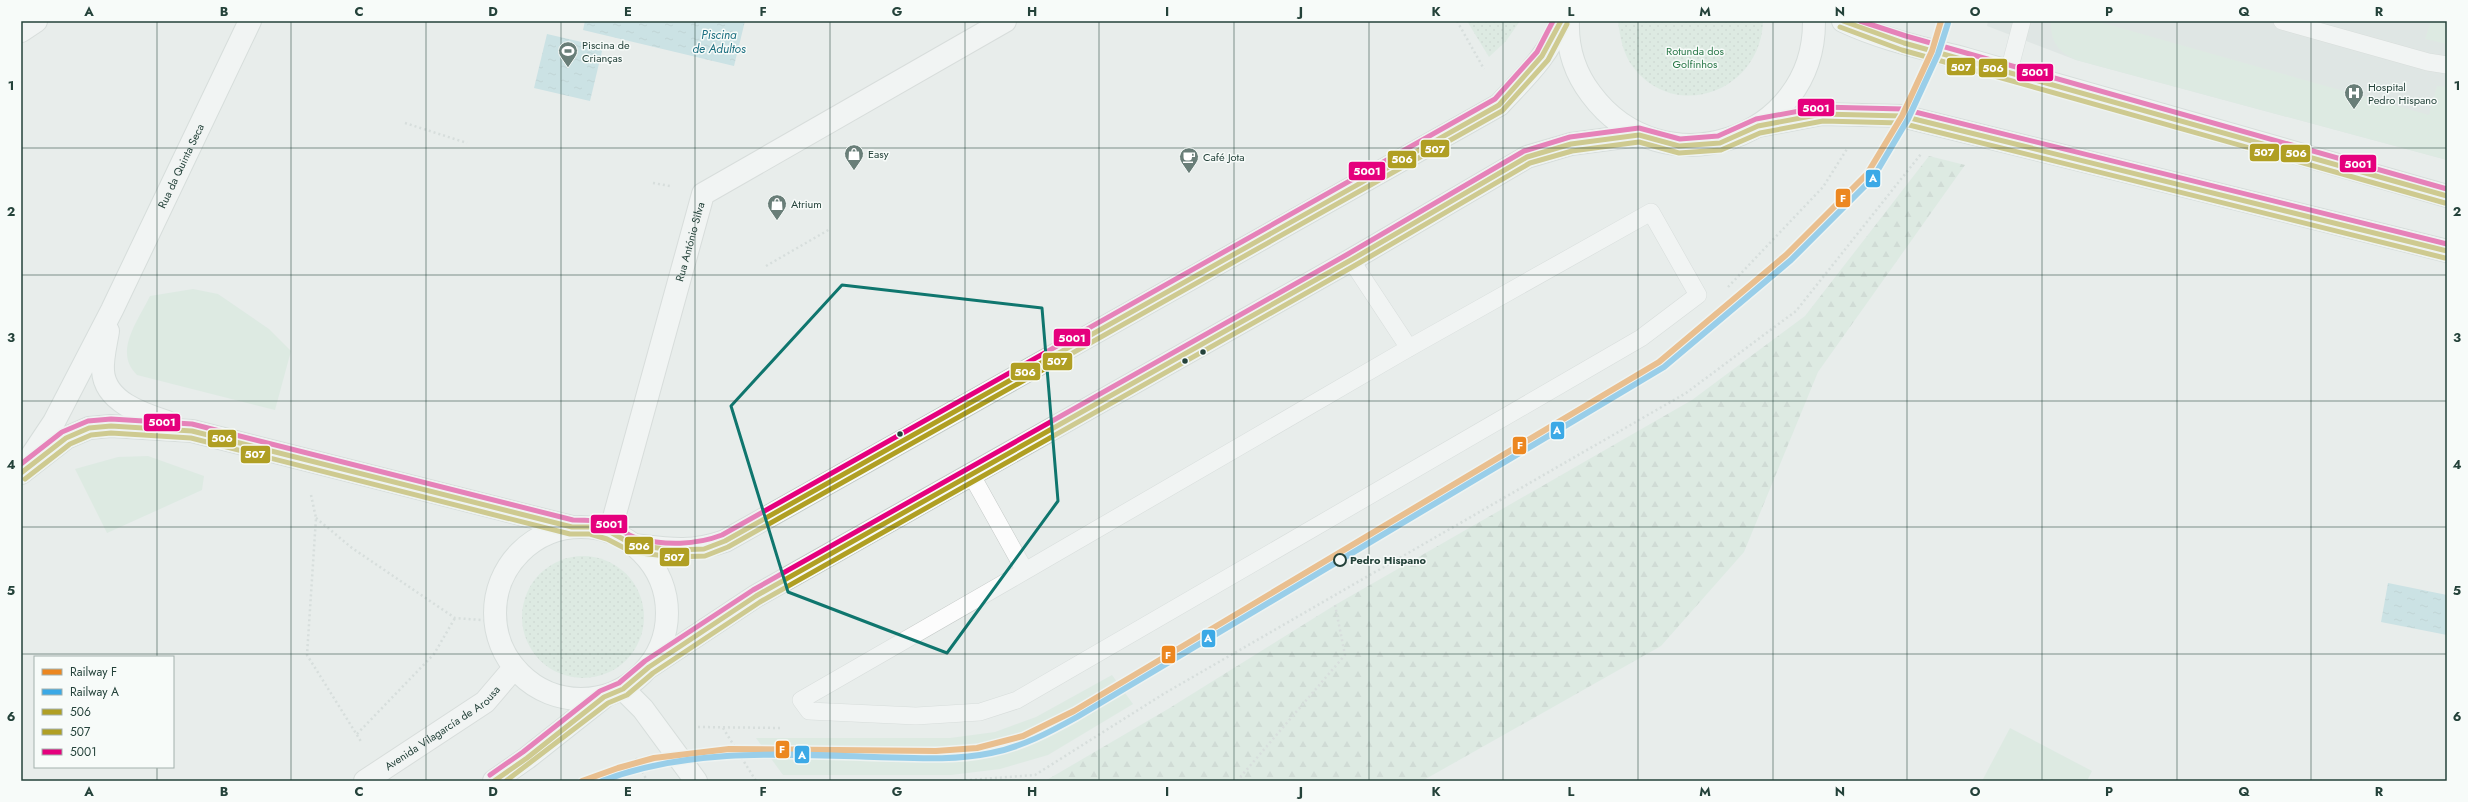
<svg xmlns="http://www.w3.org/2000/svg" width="2468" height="802" viewBox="0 0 2468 802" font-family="Jost,sans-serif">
	<defs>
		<pattern id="forest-firs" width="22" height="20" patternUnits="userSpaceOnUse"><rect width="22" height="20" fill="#d1e6d8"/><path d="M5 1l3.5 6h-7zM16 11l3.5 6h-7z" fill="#b3c6ba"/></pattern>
		<pattern id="garden-dots" width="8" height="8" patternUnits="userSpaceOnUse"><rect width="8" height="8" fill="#d1e6d8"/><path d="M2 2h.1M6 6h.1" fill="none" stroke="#b3c6ba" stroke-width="1.8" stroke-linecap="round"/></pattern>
		<pattern id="water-ripples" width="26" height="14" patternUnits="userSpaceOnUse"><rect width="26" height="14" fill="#a9d4db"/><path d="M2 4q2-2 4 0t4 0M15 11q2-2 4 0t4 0" fill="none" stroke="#91b7bd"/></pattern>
	</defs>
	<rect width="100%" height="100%" fill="#e8edeb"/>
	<path fill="#d6dedb" d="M 1988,21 L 2447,21 L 2447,160 L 2076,60 L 1987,26 Z"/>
	<g fill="#d1e6d8">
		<path d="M 2051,21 L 2096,21 L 2429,115 L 2437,86 L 2447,87 L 2447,160 L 2076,60 C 2058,52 2050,41 2051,21 Z"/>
		<path d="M 2431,21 L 2447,21 L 2447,44 L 2425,39 Z"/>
		<path d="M 193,289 L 218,294 L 269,329 L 291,351 L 275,410 L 137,375 C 113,352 138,321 150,296 Z"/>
		<path d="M 148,456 L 204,476 L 202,490 L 107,533 L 75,469 L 118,457 Z"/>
		<path d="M 1112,675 L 1133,704 L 1048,755 L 1000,769 L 951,775 L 783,775 L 756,738 L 950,738 L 995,732 L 1036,717 Z"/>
		<path d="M 2010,728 L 2092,771 L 2087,781 L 1982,781 Z"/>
	</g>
	<path fill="url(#forest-firs)" d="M 1929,156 L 1965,165 L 1818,372 L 1744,552 L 1661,646 L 1422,781 L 1045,781 L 1168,709 L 1335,605 L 1692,400 L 1805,316 Z"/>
	<g fill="url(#garden-dots)">
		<path d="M 1467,21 L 1520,21 L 1506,41 L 1489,57 Z"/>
		<path d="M 1618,21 L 1763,21 C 1761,91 1676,123 1633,67 C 1623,54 1620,37 1618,21 Z"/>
		<circle cx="583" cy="617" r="61"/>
	</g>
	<g fill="url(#water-ripples)">
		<path d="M 585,21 L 745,21 L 734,66 L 583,30 Z"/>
		<path d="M 547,34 L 603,47 L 590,101 L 534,88 Z"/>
		<path d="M 2388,583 L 2447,595 L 2447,635 L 2381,622 Z"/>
	</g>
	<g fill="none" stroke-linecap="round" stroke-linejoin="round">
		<defs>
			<g id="lane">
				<path d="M 2282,21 L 2428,62 L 2447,65"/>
				<path d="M 2009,71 L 2022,21"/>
				<path d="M 1351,260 L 1409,348"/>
				<path d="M 972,476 L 1025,571 L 801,700 L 809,711 L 916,716 L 980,712 L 1017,700 L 1641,338 L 1698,295 L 1651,212 L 1409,348 L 1025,571"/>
			</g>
			<g id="street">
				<path d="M 21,31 L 36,21"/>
				<path id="s1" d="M 610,532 L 703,194 L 1005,21"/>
				<path id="s2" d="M 365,781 L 485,702 L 514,668"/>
			</g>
			<g id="secondary">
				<path d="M 1568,21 C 1567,48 1575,73 1591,94 C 1662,190 1815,141 1814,21"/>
				<path d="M 1843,21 C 1883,40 1924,48 1966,59 L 2447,196"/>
				<path d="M 1758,126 L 1822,114 L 1902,116 L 2447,251"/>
				<path d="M 108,331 C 106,344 102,358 103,371 C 105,402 143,414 167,422"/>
				<path id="s3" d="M 30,458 L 54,422 L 112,310 L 250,21"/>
				<path d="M 21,473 L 66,438 L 89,428 L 111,426 L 192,431 L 572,527"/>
				<circle cx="581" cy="613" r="86"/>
				<path d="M 634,545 C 669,549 691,553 725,541 L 1499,105 C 1523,79 1549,56 1561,21"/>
				<path d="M 649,667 L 756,596 L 1351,260 L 1527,157 L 1571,144 L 1639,135"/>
				<path d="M 623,689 L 643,709 L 696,781"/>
				<path d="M 494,781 L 527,758 L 604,697"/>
			</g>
		</defs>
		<use href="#lane" stroke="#c5cac8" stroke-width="18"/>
		<use href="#street" stroke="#c5cac8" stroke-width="24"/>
		<use href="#secondary" stroke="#c3cbc8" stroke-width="24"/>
		<g stroke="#c3ccca" stroke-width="2.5" stroke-dasharray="2 3" stroke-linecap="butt">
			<path d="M 1457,21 L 1484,69"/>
			<path d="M 405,123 L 467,143"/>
			<path d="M 653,183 L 670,186"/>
			<path d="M 766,266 L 830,229"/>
			<path d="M 1728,287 L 1823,187 L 1847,149"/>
			<path d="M 311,495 L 316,518 L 307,655 L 362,743"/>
			<path d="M 316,518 L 352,548 L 455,618 L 494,621"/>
			<path d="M 698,727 L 783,728"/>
			<path d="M 723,728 L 756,781"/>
			<path d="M 357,734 L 434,654 L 455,618"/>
			<path d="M 636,758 L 647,781"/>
			<path d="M 955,781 L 1035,775 L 1165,693 L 1686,393 L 1796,311 L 1921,154"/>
			<path d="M 1237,781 L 1345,655 L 1335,605"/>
		</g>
		<use href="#lane" stroke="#fcfcfc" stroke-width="17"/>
		<use href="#street" stroke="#fcfcfc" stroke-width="22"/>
		<use href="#secondary" stroke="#fcfcfc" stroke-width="22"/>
		<defs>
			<g id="bus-1">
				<path d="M 1843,21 L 1904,43 L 2447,196"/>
				<path d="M 21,473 L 66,438 L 89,428 L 111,426 L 192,431 L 572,527 L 591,527 L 610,532 L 634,545 L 674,550 L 704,549 L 725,541 L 1499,105 L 1542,56 L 1561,21"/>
				<path d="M 494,781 L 527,758 L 604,697 L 623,689 L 649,667 L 756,596 L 1351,260 L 1527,157 L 1571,144 L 1639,135 L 1679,146 L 1720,143 L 1758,126 L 1822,114 L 1902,116 L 2447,251"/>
			</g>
			<g id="bus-2">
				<path d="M 1840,27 L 1902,50 L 2445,203"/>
				<path d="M 25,479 L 70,444 L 91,435 L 111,433 L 191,438 L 570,534 L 590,534 L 607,539 L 632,552 L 674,557 L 705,556 L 728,547 L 1502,111 L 1548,60 L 1567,24"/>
				<path d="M 506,781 L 608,703 L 627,695 L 653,673 L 760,602 L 1354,266 L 1530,163 L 1572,151 L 1639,142 L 1679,153 L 1721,150 L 1760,133 L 1823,121 L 1901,123 L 2445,258"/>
			</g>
			<g id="bus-3">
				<path d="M 1860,21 L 1906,36 L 2447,189"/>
				<path d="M 21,464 L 62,432 L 88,421 L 111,419 L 192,424 L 573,520 C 586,520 599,520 612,525 C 621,529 628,536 637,538 C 665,546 696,545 722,535 L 1495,99 L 1537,52 L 1553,21"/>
				<path d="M 490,775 L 523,752 L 600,691 L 619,683 L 645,661 L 753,590 L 1348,254 L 1524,151 L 1570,137 L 1639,128 L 1680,139 L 1718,136 L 1756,119 L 1821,107 L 1903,109 L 2447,244"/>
			</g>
		</defs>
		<use href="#bus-1" stroke="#f7fbf9" stroke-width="8"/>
		<use href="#bus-2" stroke="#f7fbf9" stroke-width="8"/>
		<use href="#bus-3" stroke="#f7fbf9" stroke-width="8"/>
		<use href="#bus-1" stroke="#b09f23" stroke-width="5"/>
		<use href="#bus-2" stroke="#b09f23" stroke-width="5"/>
		<use href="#bus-3" stroke="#e5007d" stroke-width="5"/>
		<defs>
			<path id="rail-1" d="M 582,781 L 618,768 L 654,758 L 729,749 L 936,751 L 977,748 L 1023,736 L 1074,711 L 1659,362 L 1786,255 L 1867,174 L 1902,116 L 1932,51 L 1941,21"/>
			<path id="rail-2" d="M 602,781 C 688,748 783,754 874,757 C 913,758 953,761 991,753 C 1022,747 1050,732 1077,717 L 1664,367 L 1791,260 L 1873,178 L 1908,119 L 1938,54 L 1948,23"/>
		</defs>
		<use href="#rail-1" stroke="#f7fbf9" stroke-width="9"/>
		<use href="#rail-2" stroke="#f7fbf9" stroke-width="9"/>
		<use href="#rail-1" stroke="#ec8720" stroke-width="6"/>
		<use href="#rail-2" stroke="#3ba9e6" stroke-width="6"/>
	</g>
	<path d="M0 0H2468V802H0ZM 842,285 L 1042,308 L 1058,501 L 947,653 L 788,592 L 731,406 Z" fill="#e8edeb" fill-opacity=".55" fill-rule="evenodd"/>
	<path fill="none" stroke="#0f766e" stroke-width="3" stroke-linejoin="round" d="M 842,285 L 1042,308 L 1058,501 L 947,653 L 788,592 L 731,406 Z"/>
	<path fill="none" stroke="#24423a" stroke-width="1" stroke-opacity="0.55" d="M 157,21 L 157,657M 291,21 L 291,781M 426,21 L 426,781M 561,21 L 561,781M 695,21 L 695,781M 830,21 L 830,781M 965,21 L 965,781M 1099,21 L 1099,781M 1234,21 L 1234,781M 1369,21 L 1369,781M 1503,21 L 1503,781M 1638,21 L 1638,781M 1773,21 L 1773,781M 1907,21 L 1907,781M 2042,21 L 2042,781M 2177,21 L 2177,781M 2311,21 L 2311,781M 21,148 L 2447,148M 21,275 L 2447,275M 21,401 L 2447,401M 21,527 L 2447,527M 21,654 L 2447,654M 157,767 L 157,781"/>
	<defs>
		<symbol id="stadium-pin" viewBox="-11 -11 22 30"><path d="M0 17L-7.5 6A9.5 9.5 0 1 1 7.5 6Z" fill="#697e78" stroke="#f7fbf9"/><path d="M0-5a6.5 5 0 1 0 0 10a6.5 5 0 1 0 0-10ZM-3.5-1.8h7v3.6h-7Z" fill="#fff"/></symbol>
		<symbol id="hospital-pin" viewBox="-11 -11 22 30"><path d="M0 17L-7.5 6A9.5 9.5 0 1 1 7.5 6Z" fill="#697e78" stroke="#f7fbf9"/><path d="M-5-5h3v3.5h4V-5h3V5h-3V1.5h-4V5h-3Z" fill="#fff"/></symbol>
		<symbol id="shop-pin" viewBox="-11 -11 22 30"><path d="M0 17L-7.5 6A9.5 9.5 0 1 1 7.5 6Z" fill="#697e78" stroke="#f7fbf9"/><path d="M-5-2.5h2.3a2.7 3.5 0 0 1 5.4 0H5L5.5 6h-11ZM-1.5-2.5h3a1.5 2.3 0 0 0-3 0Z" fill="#fff"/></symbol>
		<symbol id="cafe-pin" viewBox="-11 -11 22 30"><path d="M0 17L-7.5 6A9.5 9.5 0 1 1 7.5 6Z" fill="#697e78" stroke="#f7fbf9"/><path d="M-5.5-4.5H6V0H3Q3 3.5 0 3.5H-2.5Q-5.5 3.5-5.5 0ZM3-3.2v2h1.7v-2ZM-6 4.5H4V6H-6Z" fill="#fff"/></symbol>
	</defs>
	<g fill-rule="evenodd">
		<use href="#stadium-pin" x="557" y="40" width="22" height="30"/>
		<use href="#hospital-pin" x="2343" y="82" width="22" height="30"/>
		<use href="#shop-pin" x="843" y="143" width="22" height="30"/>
		<use href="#cafe-pin" x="1178" y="146" width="22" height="30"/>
		<use href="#shop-pin" x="766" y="193" width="22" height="30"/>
	</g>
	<g fill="#24423a" stroke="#f7fbf9" stroke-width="1.5">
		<circle cx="1203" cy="352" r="3.5"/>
		<circle cx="1185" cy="361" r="3.5"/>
		<circle cx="900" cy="434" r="3.5"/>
	</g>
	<circle fill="#f7fbf9" stroke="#24423a" stroke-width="2" cx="1340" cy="560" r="6"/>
	<g text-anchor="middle" stroke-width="3" stroke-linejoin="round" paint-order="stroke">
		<g font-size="11" fill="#24423a" stroke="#f7fbf9" text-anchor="start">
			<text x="582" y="49">Piscina de<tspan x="582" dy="13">Crianças</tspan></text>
			<text x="2368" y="91">Hospital<tspan x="2368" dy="13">Pedro Hispano</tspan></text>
			<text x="868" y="158">Easy</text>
			<text x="1203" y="161">Café Jota</text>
			<text x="791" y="208">Atrium</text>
		</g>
		<g font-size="11" fill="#2d7a4b" stroke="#f7fbf9">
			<text x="1695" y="55">Rotunda dos<tspan x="1695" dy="13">Golfinhos</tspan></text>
		</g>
		<g font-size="11" fill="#24423a" stroke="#f7fbf9">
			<text dy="4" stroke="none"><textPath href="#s3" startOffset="329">Rua da Quinta Seca</textPath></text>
			<text dy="4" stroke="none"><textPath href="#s1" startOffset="301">Rua António Silva</textPath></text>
			<text dy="4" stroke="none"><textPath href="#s2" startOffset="94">Avenida Vilagarcía de Arousa</textPath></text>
		</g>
		<g font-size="11" font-weight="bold" fill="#24423a" stroke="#f7fbf9" text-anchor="start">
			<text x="1350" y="564">Pedro Hispano</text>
		</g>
		<g font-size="12" font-style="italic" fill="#1c6f80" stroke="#f7fbf9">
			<text x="719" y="39">Piscina<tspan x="719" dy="14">de Adultos</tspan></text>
		</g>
	</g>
	<g stroke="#f7fbf9" stroke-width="1.5">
		<rect x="1946" y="57" width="30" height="19" rx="4" fill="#b09f23"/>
		<rect x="1978" y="58" width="30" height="20" rx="4" fill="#b09f23"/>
		<rect x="2016" y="63" width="38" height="19" rx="4" fill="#e5007d"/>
		<rect x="1797" y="98" width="38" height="19" rx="4" fill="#e5007d"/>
		<rect x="1420" y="139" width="30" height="19" rx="4" fill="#b09f23"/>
		<rect x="2249" y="143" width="31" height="19" rx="4" fill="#b09f23"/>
		<rect x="2280" y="144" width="31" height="19" rx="4" fill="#b09f23"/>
		<rect x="1387" y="150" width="30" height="19" rx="4" fill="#b09f23"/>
		<rect x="2339" y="154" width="38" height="19" rx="4" fill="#e5007d"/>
		<rect x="1348" y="161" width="38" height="20" rx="4" fill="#e5007d"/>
		<rect x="1865" y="169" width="16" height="19" rx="4" fill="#3ba9e6"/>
		<rect x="1835" y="188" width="16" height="20" rx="4" fill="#ec8720"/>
		<rect x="1053" y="328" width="38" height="19" rx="4" fill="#e5007d"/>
		<rect x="1042" y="352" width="31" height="19" rx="4" fill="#b09f23"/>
		<rect x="1010" y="362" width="31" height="19" rx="4" fill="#b09f23"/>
		<rect x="143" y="413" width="38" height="19" rx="4" fill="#e5007d"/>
		<rect x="1550" y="421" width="15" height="19" rx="4" fill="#3ba9e6"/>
		<rect x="207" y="429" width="30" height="19" rx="4" fill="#b09f23"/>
		<rect x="1512" y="436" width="15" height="19" rx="4" fill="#ec8720"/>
		<rect x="240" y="445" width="31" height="19" rx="4" fill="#b09f23"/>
		<rect x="590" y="514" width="38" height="20" rx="4" fill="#e5007d"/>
		<rect x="624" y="536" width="30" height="19" rx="4" fill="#b09f23"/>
		<rect x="659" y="547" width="31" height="20" rx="4" fill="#b09f23"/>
		<rect x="1201" y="629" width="15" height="19" rx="4" fill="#3ba9e6"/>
		<rect x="1161" y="645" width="15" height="19" rx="4" fill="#ec8720"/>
		<rect x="775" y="740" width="15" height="19" rx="4" fill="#ec8720"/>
		<rect x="794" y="745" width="16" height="19" rx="4" fill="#3ba9e6"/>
	</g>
	<g font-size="11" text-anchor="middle" font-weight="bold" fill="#fff">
		<text x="1961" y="71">507</text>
		<text x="1993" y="72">506</text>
		<text x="2035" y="76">5001</text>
		<text x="1816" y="112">5001</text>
		<text x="1435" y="153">507</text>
		<text x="2264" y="156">507</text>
		<text x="2296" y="157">506</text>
		<text x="1402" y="163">506</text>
		<text x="2358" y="168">5001</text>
		<text x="1367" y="175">5001</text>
		<text x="1873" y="182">A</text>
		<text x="1843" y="202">F</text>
		<text x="1072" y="342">5001</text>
		<text x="1057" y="365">507</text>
		<text x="1025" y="376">506</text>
		<text x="162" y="426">5001</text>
		<text x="1557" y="434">A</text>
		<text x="222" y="442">506</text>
		<text x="1520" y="449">F</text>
		<text x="255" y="458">507</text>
		<text x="609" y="528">5001</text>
		<text x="639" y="550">506</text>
		<text x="674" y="561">507</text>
		<text x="1208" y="642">A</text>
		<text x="1168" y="659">F</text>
		<text x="782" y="753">F</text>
		<text x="802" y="759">A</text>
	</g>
	<rect width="2468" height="802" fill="none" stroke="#f7fbf9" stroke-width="44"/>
	<rect x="34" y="656" width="140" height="112" fill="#f7fbf9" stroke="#a3b1ad"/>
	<rect x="42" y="669" width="20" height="6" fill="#ec8720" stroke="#a3b1ad"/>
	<text x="70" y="676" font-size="12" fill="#24423a">Railway F</text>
	<rect x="42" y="689" width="20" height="6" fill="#3ba9e6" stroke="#a3b1ad"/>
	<text x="70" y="696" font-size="12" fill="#24423a">Railway A</text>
	<rect x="42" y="709" width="20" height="6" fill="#b09f23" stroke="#a3b1ad"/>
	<text x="70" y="716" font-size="12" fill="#24423a">506</text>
	<rect x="42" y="729" width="20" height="6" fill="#b09f23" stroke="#a3b1ad"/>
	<text x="70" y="736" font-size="12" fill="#24423a">507</text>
	<rect x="42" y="749" width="20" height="6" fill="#e5007d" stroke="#a3b1ad"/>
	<text x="70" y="756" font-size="12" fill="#24423a">5001</text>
	<rect x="22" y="22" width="2424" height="758" fill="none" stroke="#24423a" stroke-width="1.5"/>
	<g font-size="13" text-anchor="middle" font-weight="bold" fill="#24423a">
		<text x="89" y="16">A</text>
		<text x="224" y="16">B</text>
		<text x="359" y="16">C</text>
		<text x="493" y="16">D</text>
		<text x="628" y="16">E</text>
		<text x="763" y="16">F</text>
		<text x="897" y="16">G</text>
		<text x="1032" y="16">H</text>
		<text x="1167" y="16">I</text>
		<text x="1301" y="16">J</text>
		<text x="1436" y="16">K</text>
		<text x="1571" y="16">L</text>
		<text x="1705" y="16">M</text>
		<text x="1840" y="16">N</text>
		<text x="1975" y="16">O</text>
		<text x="2109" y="16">P</text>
		<text x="2244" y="16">Q</text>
		<text x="2379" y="16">R</text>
		<text x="11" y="90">1</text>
		<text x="2457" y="90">1</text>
		<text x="11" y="216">2</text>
		<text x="2457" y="216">2</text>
		<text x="11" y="342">3</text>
		<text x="2457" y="342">3</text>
		<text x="11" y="469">4</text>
		<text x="2457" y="469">4</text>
		<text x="11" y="595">5</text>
		<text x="2457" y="595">5</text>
		<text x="11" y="721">6</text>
		<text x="2457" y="721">6</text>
		<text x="89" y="796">A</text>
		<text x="224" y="796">B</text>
		<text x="359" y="796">C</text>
		<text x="493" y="796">D</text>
		<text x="628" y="796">E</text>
		<text x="763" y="796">F</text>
		<text x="897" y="796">G</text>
		<text x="1032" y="796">H</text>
		<text x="1167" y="796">I</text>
		<text x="1301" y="796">J</text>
		<text x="1436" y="796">K</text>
		<text x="1571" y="796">L</text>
		<text x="1705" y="796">M</text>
		<text x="1840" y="796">N</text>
		<text x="1975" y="796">O</text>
		<text x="2109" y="796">P</text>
		<text x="2244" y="796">Q</text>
		<text x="2379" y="796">R</text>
	</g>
</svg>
